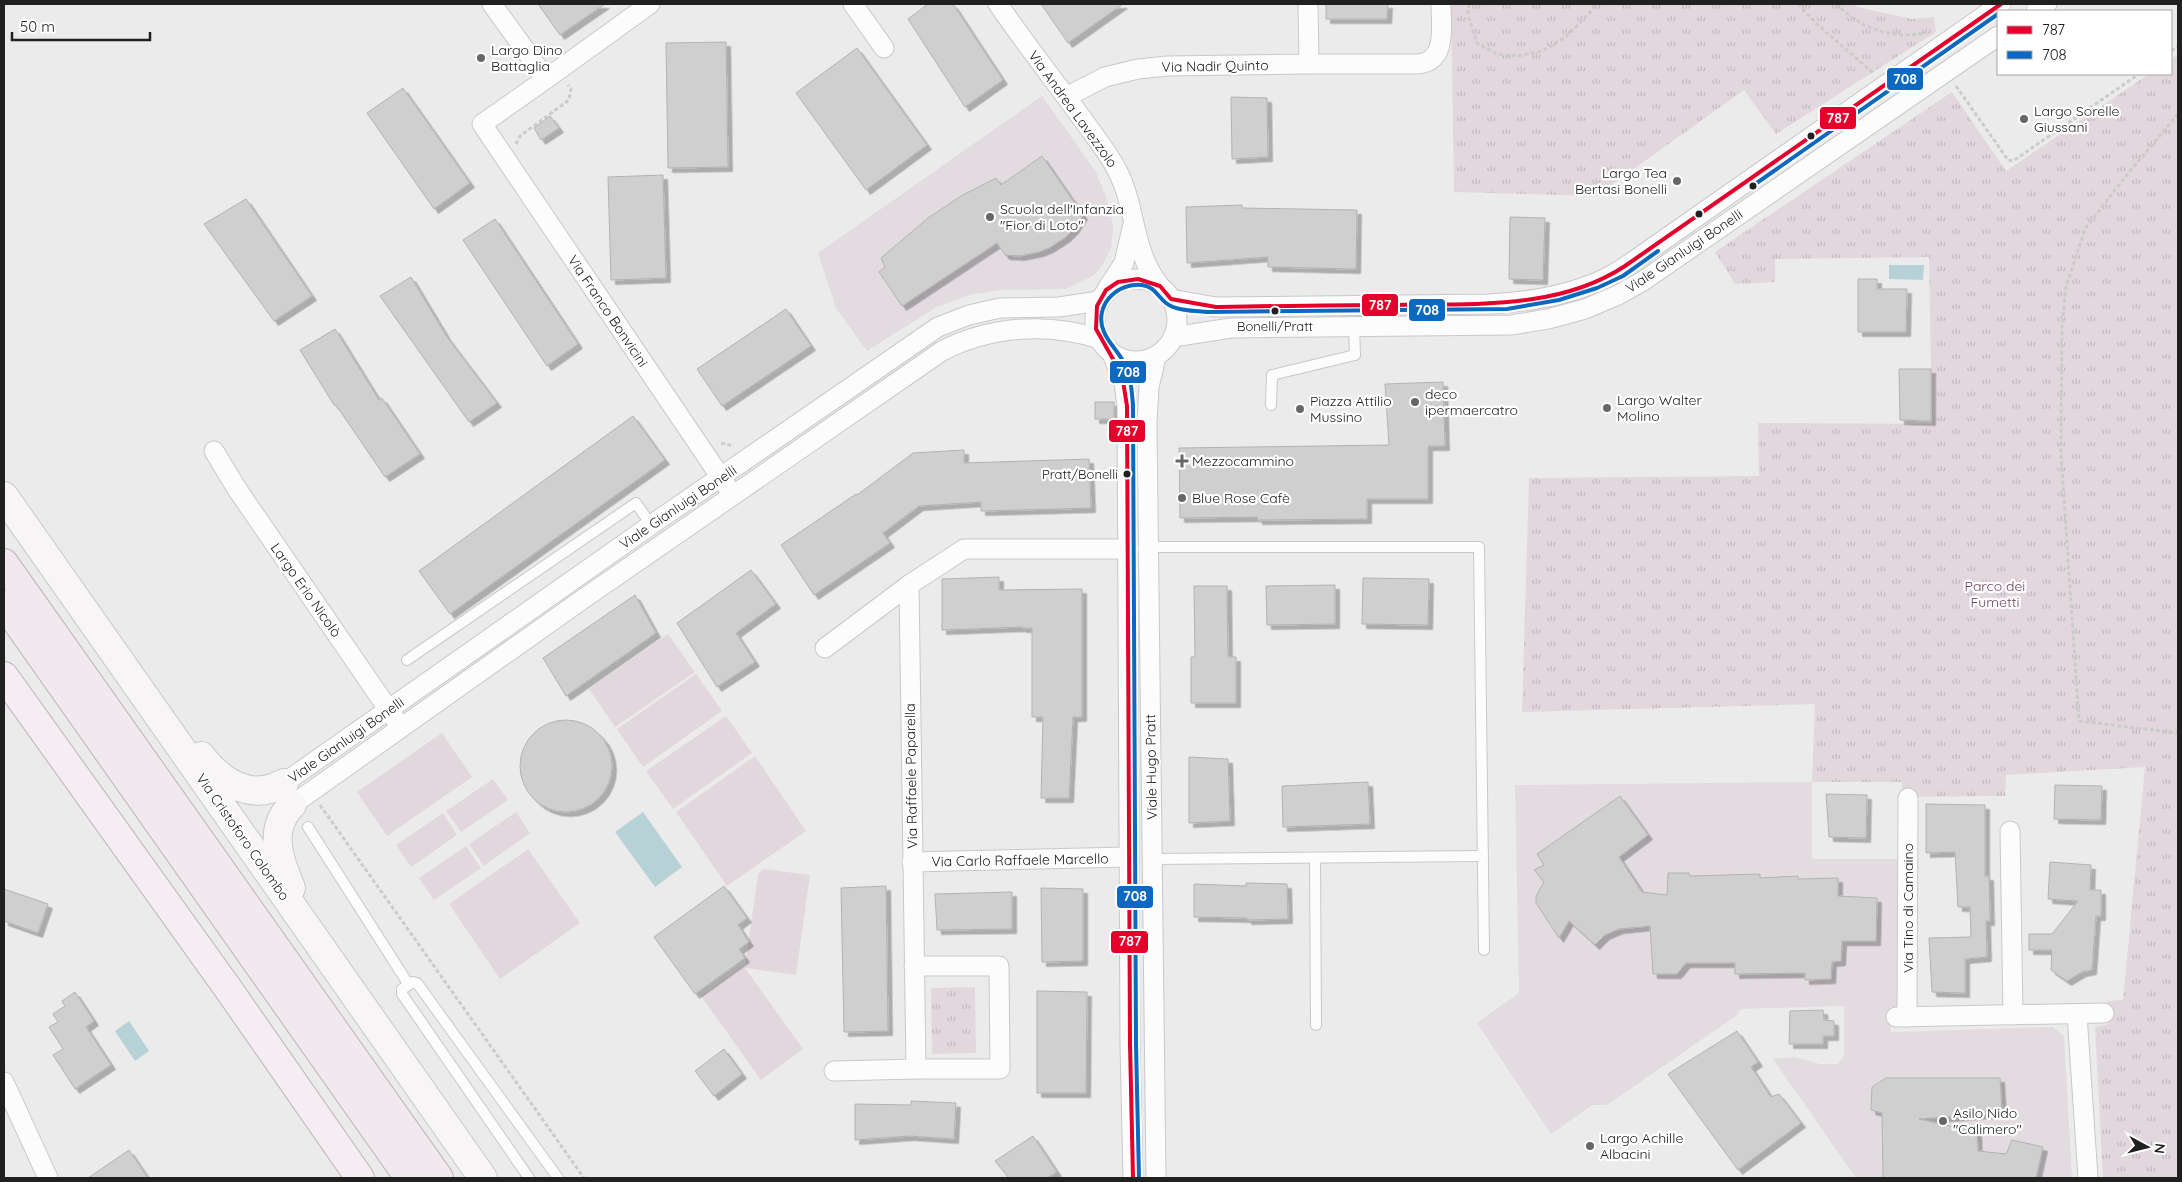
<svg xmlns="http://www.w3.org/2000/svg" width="2182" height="1182" viewBox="0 0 2182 1182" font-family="Quicksand,sans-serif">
	<defs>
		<pattern id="grass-tufts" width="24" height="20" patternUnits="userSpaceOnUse" patternTransform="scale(1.25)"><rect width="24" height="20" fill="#e3d7de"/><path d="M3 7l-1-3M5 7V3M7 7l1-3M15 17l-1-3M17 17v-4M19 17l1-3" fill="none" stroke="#c2b8be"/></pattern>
		<filter id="shadow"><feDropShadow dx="4.5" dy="4.5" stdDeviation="0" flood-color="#0004"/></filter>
	</defs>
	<rect width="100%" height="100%" fill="#ecebeb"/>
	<g fill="#e2dce0">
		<path d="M 1042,96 L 1096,172 L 1110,207 L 1113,228 L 1111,248 L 1103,264 L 1094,275 L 1066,289 L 1002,290 L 969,295 L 937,307 L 867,351 L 836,308 L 818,253 Z"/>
		<path d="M 1812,782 L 1812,859 L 1897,859 L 1899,1007 L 1890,1007 L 1891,1032 L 2053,1027 L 2064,1036 L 2072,1178 L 1856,1178 L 1773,1059 L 1795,1057 L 1820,1064 L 1838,1064 L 1844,1056 L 1844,1006 L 1741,1009 L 1736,1016 L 1607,1105 L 1592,1105 L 1551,1134 L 1477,1023 L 1519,993 L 1515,785 Z"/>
	</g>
	<g fill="url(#grass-tufts)">
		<path d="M 1451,4 L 1854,4 L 1857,7 L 1912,19 L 1934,17 L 1936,32 L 1776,134 L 1744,90 L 1596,196 L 1454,192 Z"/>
		<path d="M 2178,54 L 2178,1178 L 2103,1178 L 2095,1027 L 2108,1024 L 2107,1001 L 2123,1000 L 2145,767 L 2006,775 L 2005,796 L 1902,797 L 1902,782 L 1812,782 L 1815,704 L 1522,712 L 1529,478 L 1759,476 L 1758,423 L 1932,424 L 1929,257 L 1775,259 L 1775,282 L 1735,284 L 1715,252 L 1952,92 L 2006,171 L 2149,74 L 2171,74 L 2171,59 Z"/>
		<path d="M 975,987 L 976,1053 L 932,1054 L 931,988 Z"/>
	</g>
	<g fill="#e3d7de">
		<path d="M 668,634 L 695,672 L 615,727 L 589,689 Z"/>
		<path d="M 696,674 L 722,711 L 643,767 L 617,729 Z"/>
		<path d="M 726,716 L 752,753 L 673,809 L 646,771 Z"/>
		<path d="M 442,733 L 472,777 L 387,836 L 357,792 Z"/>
		<path d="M 755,756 L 806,831 L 727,886 L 676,812 Z"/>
		<path d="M 493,779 L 508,800 L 461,832 L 446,811 Z"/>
		<path d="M 516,812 L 530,833 L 484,866 L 469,844 Z"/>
		<path d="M 443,813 L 457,835 L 411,867 L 396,845 Z"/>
		<path d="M 466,846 L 481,868 L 434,900 L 419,878 Z"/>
		<path d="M 528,849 L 580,923 L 500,979 L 449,904 Z"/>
		<path d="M 764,869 L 810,875 L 796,975 L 745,968 L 803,1049 L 761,1080 L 701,996 L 743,966 L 745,967 L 758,874 Z"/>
	</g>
	<g fill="#b7d2d7">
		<path d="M 1889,265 L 1924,265 L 1923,280 L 1889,279 Z"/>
		<path d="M 643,812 L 682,867 L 655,887 L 615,832 Z"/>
		<path d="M 129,1021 L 149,1051 L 135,1061 L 115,1031 Z"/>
	</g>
	<g fill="#d0cfd0" stroke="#b3b2b2" filter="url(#shadow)">
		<path d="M 538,4 L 605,4 L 560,35 Z"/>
		<path d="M 928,4 L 953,4 L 1003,80 L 965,107 L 908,19 Z"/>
		<path d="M 1041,4 L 1123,4 L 1068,43 Z"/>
		<path d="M 1326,4 L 1388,4 L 1387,19 L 1326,19 Z"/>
		<path d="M 726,42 L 728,167 L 668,168 L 666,43 Z"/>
		<path d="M 857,48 L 927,145 L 866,190 L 796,93 Z"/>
		<path d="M 403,88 L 470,183 L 434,209 L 367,113 Z"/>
		<path d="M 1231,97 L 1267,98 L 1268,157 L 1232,159 Z"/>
		<path d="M 550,116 L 559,128 L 541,140 L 534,128 Z"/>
		<path d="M 1042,156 L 1083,215 L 1074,229 L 1066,237 L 1049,248 L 1039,252 L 1020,256 L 1005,255 L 997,243 L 902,306 L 879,272 L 885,267 L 881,258 L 928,218 L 961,196 L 996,178 L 1001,185 Z"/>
		<path d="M 663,175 L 666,278 L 611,280 L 608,177 Z"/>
		<path d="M 246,199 L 312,296 L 274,321 L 204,224 Z"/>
		<path d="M 1242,205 L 1242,208 L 1357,210 L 1356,269 L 1268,267 L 1268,257 L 1187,263 L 1186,207 Z"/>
		<path d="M 1510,217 L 1545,218 L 1543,280 L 1509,279 Z"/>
		<path d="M 495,219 L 578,344 L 547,366 L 463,240 Z"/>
		<path d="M 411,277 L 447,337 L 497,403 L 469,422 L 380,296 Z"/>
		<path d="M 1858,279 L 1877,279 L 1877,289 L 1907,289 L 1906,332 L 1858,332 Z"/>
		<path d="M 786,309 L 811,346 L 722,406 L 697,369 Z"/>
		<path d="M 335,329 L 379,400 L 382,398 L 420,454 L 385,477 L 336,405 L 334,405 L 300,350 Z"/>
		<path d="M 1899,369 L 1931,369 L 1931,421 L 1900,420 Z"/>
		<path d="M 1443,382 L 1445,446 L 1428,446 L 1428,499 L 1367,499 L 1367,519 L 1258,520 L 1257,517 L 1180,518 L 1179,448 L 1389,445 L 1385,384 Z"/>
		<rect x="1095" y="402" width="19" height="17"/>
		<path d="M 633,416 L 665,460 L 450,614 L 419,571 Z"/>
		<path d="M 964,450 L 964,463 L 1089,459 L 1091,508 L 981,511 L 981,502 L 919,506 L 883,533 L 890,543 L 814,595 L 781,545 L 856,494 L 857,495 L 913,453 Z"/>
		<path d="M 751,570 L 776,604 L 736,633 L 755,662 L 717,687 L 677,623 Z"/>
		<path d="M 999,577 L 999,590 L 1082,589 L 1082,717 L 1073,717 L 1069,798 L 1041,798 L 1043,717 L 1032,717 L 1032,628 L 1022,628 L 1022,627 L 942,630 L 942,579 Z"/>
		<path d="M 1363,578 L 1429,579 L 1428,625 L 1362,624 Z"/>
		<path d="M 1335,585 L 1335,624 L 1267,625 L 1266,586 Z"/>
		<path d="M 1194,586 L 1227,586 L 1228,657 L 1236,657 L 1236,703 L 1191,703 L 1191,657 L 1195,657 Z"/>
		<path d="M 635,595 L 656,633 L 566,696 L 543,658 Z"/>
		<circle cx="566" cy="766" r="46"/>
		<path d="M 1189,757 L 1228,759 L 1230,821 L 1189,823 Z"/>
		<path d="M 1368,782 L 1370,824 L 1283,827 L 1282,786 Z"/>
		<path d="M 2055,785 L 2102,786 L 2101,820 L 2054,819 Z"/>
		<path d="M 1826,794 L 1867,795 L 1866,838 L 1829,837 Z"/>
		<path d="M 1620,796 L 1648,835 L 1619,857 L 1642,892 L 1667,895 L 1668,873 L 1689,873 L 1690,876 L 1760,874 L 1760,878 L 1798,876 L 1798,879 L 1838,878 L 1838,896 L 1877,898 L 1876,941 L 1842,941 L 1841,961 L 1832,962 L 1831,979 L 1805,980 L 1805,973 L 1735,974 L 1735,963 L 1686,963 L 1677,974 L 1653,974 L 1650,926 L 1619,929 L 1605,935 L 1595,945 L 1569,921 L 1559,938 L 1536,903 L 1536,896 L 1544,882 L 1534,870 L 1544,865 L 1537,854 Z"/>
		<path d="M 1926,804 L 1985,805 L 1985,876 L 1989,876 L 1990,921 L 1986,921 L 1987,957 L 1965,959 L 1965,993 L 1932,992 L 1929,938 L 1971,937 L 1970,907 L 1958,907 L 1955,852 L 1926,853 Z"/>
		<path d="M 2050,862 L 2091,865 L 2090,890 L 2101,890 L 2101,916 L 2096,916 L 2092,970 L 2082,972 L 2067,981 L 2051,970 L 2052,950 L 2029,950 L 2029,934 L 2052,934 L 2078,901 L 2048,899 Z"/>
		<path d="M 1246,883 L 1287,884 L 1288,919 L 1247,920 L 1247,918 L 1194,917 L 1194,884 L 1246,886 Z"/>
		<path d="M 724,886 L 747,918 L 738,925 L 749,942 L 739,949 L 745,958 L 695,994 L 654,937 Z"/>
		<path d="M 886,886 L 888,1031 L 844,1032 L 841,888 Z"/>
		<path d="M 1041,888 L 1083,889 L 1083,961 L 1042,962 Z"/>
		<path d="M 4,889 L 48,904 L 38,933 L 4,921 Z"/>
		<path d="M 1012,892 L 1012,929 L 937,930 L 935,894 Z"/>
		<path d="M 1037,991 L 1087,992 L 1086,1093 L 1037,1093 Z"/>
		<path d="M 75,992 L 94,1021 L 86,1027 L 111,1065 L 75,1089 L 53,1055 L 63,1049 L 49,1027 L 58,1022 L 53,1014 L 65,1006 L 62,1001 Z"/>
		<path d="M 1823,1010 L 1824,1020 L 1834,1021 L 1834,1036 L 1823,1036 L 1823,1044 L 1789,1044 L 1790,1011 Z"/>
		<path d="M 1737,1031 L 1758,1062 L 1751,1067 L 1771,1097 L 1779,1094 L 1801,1123 L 1738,1170 L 1668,1074 Z"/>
		<path d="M 724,1049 L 742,1074 L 714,1096 L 695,1071 Z"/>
		<path d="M 1886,1078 L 2000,1078 L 2002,1113 L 1919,1119 L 1977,1132 L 1978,1151 L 2006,1154 L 2012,1140 L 2043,1147 L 2036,1178 L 1883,1178 L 1882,1113 L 1871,1110 L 1872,1087 Z"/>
		<path d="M 911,1101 L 956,1103 L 954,1139 L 910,1136 L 855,1140 L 855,1104 L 911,1105 Z"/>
		<path d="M 1033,1136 L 1057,1172 L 1047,1178 L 1009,1178 L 995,1161 Z"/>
		<path d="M 129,1150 L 148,1178 L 88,1178 Z"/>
	</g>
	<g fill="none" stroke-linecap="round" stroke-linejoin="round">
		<defs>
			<g id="service">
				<path d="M 1271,405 L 1272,375 L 1355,355 L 1354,327"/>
				<path d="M 1149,547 L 1479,547 L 1484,950"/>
				<path d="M 407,660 L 636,503 L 651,525"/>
				<path d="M 308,827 L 409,985"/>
				<path d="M 1315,858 L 1316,1025"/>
				<path d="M 1152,859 L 1483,856"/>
				<path d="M 529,1178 L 402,994 L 402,989 L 413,982 L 417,983 L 558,1178"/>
			</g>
			<g id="minor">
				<path d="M 492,4 L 546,79 L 482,124 L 728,488"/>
				<path d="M 853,4 L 884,48"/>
				<path d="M 998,4 C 1024,42 1053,79 1081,117 C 1093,134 1107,151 1117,170 C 1137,208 1132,252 1160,286"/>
				<path d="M 2036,11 L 2047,4"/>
				<path d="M 1309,64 L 1417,64 C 1448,62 1441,26 1441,4"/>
				<path d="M 546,79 L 650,4"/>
				<path d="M 1066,97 L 1105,77 L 1138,69 L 1167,66 L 1309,64 L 1308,4"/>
				<circle cx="1136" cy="320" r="41"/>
				<path d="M 1107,289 L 1124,263 L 1132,228"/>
				<path d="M 1171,299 L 1216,307 L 1489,304 C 1528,302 1571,295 1606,278 C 1624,269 1639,257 1655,246 L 2001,4"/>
				<path d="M 1173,337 L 1231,328 L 1511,325 L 1548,319 L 1585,309 L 1618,295 L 1643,281 L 1998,36"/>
				<path d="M 1113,356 L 1124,382 L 1127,406 L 1130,1044 L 1133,1178"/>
				<path d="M 214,451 L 237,489 L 395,719"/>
				<path d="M 825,648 L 909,585 L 964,549 L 1129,549"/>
				<path d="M 284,783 L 651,525 L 938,327 L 969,315 L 1000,308 L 1059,307 L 1099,301"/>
				<path d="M 292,805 L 583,599 L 942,351 C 990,326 1048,322 1100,339"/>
				<path d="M 2010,831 L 2013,1015"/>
				<path d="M 912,862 L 1129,857"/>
				<path d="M 914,966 L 999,966 L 1000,1069 L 916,1069"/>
				<path d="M 2077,1014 L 2088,1178"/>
				<path d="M 1896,1017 L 2104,1013"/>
				<path d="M 1907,1017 L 1908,798"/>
				<path d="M 834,1071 L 916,1069 L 909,585"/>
				<path d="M 4,1082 L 48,1178"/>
				<path d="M 1156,1178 L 1147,424 L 1149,387 L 1156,357"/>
			</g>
			<g id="secondary">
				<path d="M 4,496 L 483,1178"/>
				<path d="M 201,756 C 221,782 251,802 284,783"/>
				<path d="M 291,888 C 280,862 267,829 292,805"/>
			</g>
			<path id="primary" d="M 4,676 L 229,990 L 360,1178"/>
			<g id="trunk">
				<path d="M 4,563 L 439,1178"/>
				<path d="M 4,604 L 409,1178"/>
			</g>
		</defs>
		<use href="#service" stroke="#c9c8c8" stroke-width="12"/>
		<use href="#minor" stroke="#c9c8c8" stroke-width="21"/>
		<use href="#secondary" stroke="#c9c8c8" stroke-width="30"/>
		<use href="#primary" stroke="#beb2b9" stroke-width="30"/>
		<use href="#trunk" stroke="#beb2b9" stroke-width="30"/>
		<g stroke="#cccbcb" stroke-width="3" stroke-dasharray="4 2.5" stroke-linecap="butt">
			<path d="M 1469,4 L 1468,15 L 1477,43 L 1497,54 L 1518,56 L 1542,51 L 1566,37 L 1598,4"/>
			<path d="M 1798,4 L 1817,24 L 1873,73"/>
			<path d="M 1836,4 C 1862,29 1890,39 1926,33"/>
			<path d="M 2171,51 L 2178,46"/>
			<path d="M 1956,86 L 2008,160 L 2013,161 L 2139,74"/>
			<path d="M 2178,114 L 2121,182 L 2085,229 L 2066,287 L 2062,325 L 2061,454 L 2079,721 L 2178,733"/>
			<path d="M 516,144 L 520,136 L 569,100 L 571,89 L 568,85"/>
			<path d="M 721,443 L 734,446"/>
			<path d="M 320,805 L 584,1178"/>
		</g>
		<use href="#service" stroke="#fcfcfc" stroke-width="10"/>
		<use href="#minor" stroke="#fcfcfc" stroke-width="19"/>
		<use href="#secondary" stroke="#f8f5f7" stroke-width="28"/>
		<use href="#primary" stroke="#f4eef2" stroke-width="28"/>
		<use href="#trunk" stroke="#f2e9ee" stroke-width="28"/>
		<defs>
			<path id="bus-1" d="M 1133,1178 L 1130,1044 L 1127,406 L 1122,375 L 1096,329 L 1097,306 L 1106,290 L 1118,282 L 1138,279 L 1160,286 L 1171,299 L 1216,307 C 1275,306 1333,305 1392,305 C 1470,303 1557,311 1625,266 L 2001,4"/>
			<g id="bus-2">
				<path d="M 1751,187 L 1998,14"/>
				<path d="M 1139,1178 L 1136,1044 L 1133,406 C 1132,392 1131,378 1125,365 C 1120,353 1109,344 1104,332 C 1093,307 1116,282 1142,285 C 1155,287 1157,296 1166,303 C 1176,311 1195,311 1207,312 L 1507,309 L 1559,300 L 1597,288 L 1623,276 L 1658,251"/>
			</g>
		</defs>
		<use href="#bus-1" stroke="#fff" stroke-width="8"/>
		<use href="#bus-2" stroke="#fff" stroke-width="8"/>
		<use href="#bus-1" stroke="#e4002b" stroke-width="4"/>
		<use href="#bus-2" stroke="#0c69bf" stroke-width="4"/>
	</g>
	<g fill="#686768" stroke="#fff" stroke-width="2">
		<circle cx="481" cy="58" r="5"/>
		<circle cx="2024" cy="119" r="5"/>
		<circle cx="1677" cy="181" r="5"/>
		<circle cx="990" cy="217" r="5"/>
		<circle cx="1415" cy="402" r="5"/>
		<circle cx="1607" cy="408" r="5"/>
		<circle cx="1300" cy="409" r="5"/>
		<path d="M1179.5 453.5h5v5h5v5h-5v5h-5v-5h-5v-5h5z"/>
		<circle cx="1182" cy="498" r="5"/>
		<circle cx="1943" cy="1121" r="5"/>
		<circle cx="1590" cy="1146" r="5"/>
	</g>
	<g fill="#212021" stroke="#fff" stroke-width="2">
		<circle cx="1811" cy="136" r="4.5"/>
		<circle cx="1753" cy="186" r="4.5"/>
		<circle cx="1699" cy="214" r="4.5"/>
		<circle cx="1275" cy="311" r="4.5"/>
		<circle cx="1127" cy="474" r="4.5"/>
	</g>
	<g text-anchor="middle" stroke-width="4.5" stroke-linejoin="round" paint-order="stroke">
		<g font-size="13" fill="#212021" stroke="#fff">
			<text x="1275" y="331">Bonelli/Pratt</text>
			<text x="1118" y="479" text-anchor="end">Pratt/Bonelli</text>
		</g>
		<g font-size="14" fill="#212021" stroke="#fff" text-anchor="start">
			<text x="491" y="55">Largo Dino<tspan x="491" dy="16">Battaglia</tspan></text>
			<text x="2034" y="116">Largo Sorelle<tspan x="2034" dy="16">Giussani</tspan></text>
			<text x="1667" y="178" text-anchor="end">Largo Tea<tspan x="1667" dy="16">Bertasi Bonelli</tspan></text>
			<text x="1000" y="214">Scuola dell'Infanzia<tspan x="1000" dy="16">"Fior di Loto"</tspan></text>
			<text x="1425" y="399">deco<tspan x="1425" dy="16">ipermaercatro</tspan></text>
			<text x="1617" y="405">Largo Walter<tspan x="1617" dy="16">Molino</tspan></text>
			<text x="1310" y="406">Piazza Attilio<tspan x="1310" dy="16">Mussino</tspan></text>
			<text x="1192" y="466">Mezzocammino</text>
			<text x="1192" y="503">Blue Rose Cafè</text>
			<text x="1953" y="1118">Asilo Nido<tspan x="1953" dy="16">"Calimero"</tspan></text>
			<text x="1600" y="1143">Largo Achille<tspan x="1600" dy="16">Albacini</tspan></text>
		</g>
		<g font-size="14" fill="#212021" stroke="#fff">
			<text transform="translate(1215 66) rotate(-1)" y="5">Via Nadir Quinto</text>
			<text transform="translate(1073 109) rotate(54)" y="5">Via Andrea Lavezzolo</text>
			<text transform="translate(1684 251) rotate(-34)" y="5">Viale Gianluigi Bonelli</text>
			<text transform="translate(608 311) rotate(56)" y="5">Via Franco Bonvicini</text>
			<text transform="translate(678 507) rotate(-34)" y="5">Viale Gianluigi Bonelli</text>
			<text transform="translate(306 590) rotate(55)" y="5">Largo Erio Nicolò</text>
			<text transform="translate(346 740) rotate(-35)" y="5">Viale Gianluigi Bonelli</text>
			<text transform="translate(1151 767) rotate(-91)" y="5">Viale Hugo Pratt</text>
			<text transform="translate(911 776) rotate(-91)" y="5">Via Raffaele Paparella</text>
			<text transform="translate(243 837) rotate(55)" y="5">Via Cristoforo Colombo</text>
			<text transform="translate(1020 860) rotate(-1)" y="5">Via Carlo Raffaele Marcello</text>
			<text transform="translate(1908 908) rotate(-90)" y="5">Via Tino di Camaino</text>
		</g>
		<g font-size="14" fill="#6f4360" stroke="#fff">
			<text x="1995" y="591">Parco dei<tspan x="1995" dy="16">Fumetti</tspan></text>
		</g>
	</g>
	<g stroke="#fff" stroke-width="2">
		<rect x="1886" y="67" width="38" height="24" rx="5" fill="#0c69bf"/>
		<rect x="1819" y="106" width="38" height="24" rx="5" fill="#e4002b"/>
		<rect x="1361" y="293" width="38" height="24" rx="5" fill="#e4002b"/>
		<rect x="1408" y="298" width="38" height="24" rx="5" fill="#0c69bf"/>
		<rect x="1109" y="360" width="38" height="24" rx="5" fill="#0c69bf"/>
		<rect x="1108" y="419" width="38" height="24" rx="5" fill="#e4002b"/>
		<rect x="1116" y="885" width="38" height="24" rx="5" fill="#0c69bf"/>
		<rect x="1110" y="930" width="39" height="24" rx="5" fill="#e4002b"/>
	</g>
	<g font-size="14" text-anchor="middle" font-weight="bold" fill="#fff">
		<text x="1905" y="84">708</text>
		<text x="1838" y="123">787</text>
		<text x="1380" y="310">787</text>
		<text x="1427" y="315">708</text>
		<text x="1128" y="377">708</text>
		<text x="1127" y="436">787</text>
		<text x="1135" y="901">708</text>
		<text x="1130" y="946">787</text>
	</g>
	<rect width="2182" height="1182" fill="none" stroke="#212021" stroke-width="10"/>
	<rect x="1997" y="10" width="175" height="65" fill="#ffffff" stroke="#a6a6a6"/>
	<rect x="2007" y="26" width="25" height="8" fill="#e4002b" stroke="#a6a6a6"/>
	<text x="2042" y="35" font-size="15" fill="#212021">787</text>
	<rect x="2007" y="51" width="25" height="8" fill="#0c69bf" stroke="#a6a6a6"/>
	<text x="2042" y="60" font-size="15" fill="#212021">708</text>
	<g transform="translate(2147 1147) rotate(97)" stroke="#ffffff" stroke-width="4" paint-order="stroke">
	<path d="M0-4L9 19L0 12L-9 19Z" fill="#212021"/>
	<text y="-8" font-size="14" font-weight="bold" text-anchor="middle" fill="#212021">N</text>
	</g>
	<path d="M12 32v8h138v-8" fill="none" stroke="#212021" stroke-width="2.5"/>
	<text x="20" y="32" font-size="15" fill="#212021" stroke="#ffffff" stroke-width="4" paint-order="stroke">50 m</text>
</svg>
